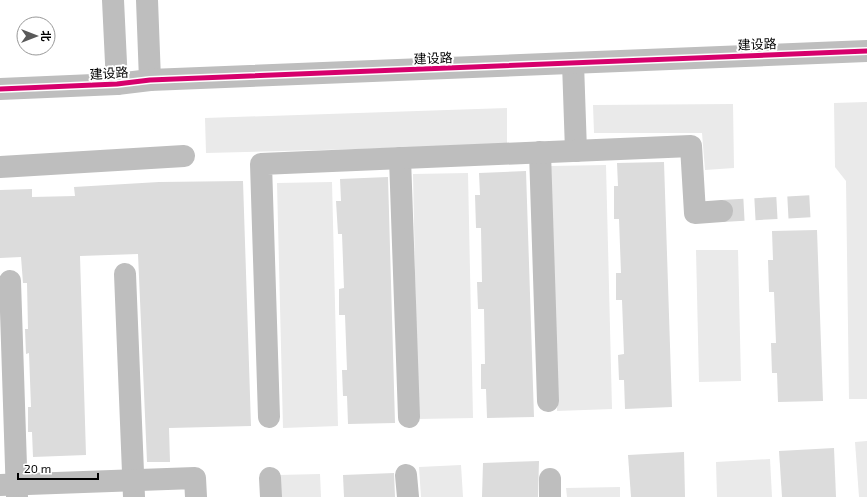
<svg xmlns="http://www.w3.org/2000/svg" width="867" height="497" viewBox="0 0 867 497" font-family="'Exo 2','Noto Sans SC',sans-serif">
	<rect width="100%" height="100%" fill="#fff"/>
	<g fill="#eaeaea">
		<path d="M 867,102 L 867,399 L 849,399 L 846,181 L 835,167 L 834,103 Z"/>
		<path d="M 733,104 L 734,168 L 705,170 L 702,133 L 594,133 L 593,105 Z"/>
		<path d="M 507,108 L 507,145 L 206,153 L 205,118 Z"/>
		<path d="M 606,165 L 612,409 L 557,411 L 551,166 Z"/>
		<path d="M 468,173 L 473,418 L 418,419 L 413,174 Z"/>
		<path d="M 332,182 L 338,426 L 283,428 L 277,183 Z"/>
		<path d="M 696,250 L 738,250 L 741,381 L 699,382 Z"/>
		<path d="M 867,441 L 867,497 L 859,497 L 855,442 Z"/>
		<path d="M 770,459 L 772,497 L 717,497 L 716,462 Z"/>
		<path d="M 461,465 L 463,497 L 421,497 L 419,467 Z"/>
		<path d="M 320,474 L 321,497 L 279,497 L 278,475 Z"/>
		<path d="M 620,487 L 620,497 L 567,497 L 566,488 Z"/>
	</g>
	<g fill="#dcdcdc">
		<path d="M 664,162 L 672,407 L 625,409 L 624,380 L 619,380 L 618,355 L 624,354 L 622,300 L 616,300 L 616,273 L 621,273 L 619,219 L 614,219 L 614,186 L 618,186 L 617,163 Z"/>
		<path d="M 526,171 L 534,417 L 487,418 L 486,389 L 481,389 L 481,364 L 485,364 L 484,309 L 478,309 L 477,282 L 482,282 L 481,228 L 476,228 L 475,195 L 480,195 L 479,173 Z"/>
		<path d="M 388,177 L 395,423 L 348,424 L 347,396 L 343,396 L 342,370 L 347,370 L 345,315 L 339,315 L 339,289 L 344,288 L 342,234 L 338,234 L 336,201 L 341,201 L 340,179 Z"/>
		<path d="M 243,181 L 251,426 L 169,428 L 170,462 L 147,462 L 138,254 L 80,256 L 86,455 L 33,457 L 32,432 L 28,432 L 28,407 L 31,407 L 29,353 L 26,354 L 25,329 L 28,329 L 27,283 L 23,283 L 21,257 L 0,258 L 0,190 L 32,189 L 32,197 L 75,196 L 74,187 L 159,182 Z"/>
		<path d="M 817,230 L 823,401 L 778,402 L 777,373 L 772,373 L 771,343 L 776,343 L 774,292 L 769,292 L 768,260 L 773,260 L 772,231 Z"/>
		<path d="M 834,448 L 836,497 L 782,497 L 779,451 Z"/>
		<path d="M 684,452 L 685,497 L 631,497 L 628,455 Z"/>
		<path d="M 539,461 L 538,497 L 482,497 L 483,463 Z"/>
		<path d="M 394,473 L 395,497 L 344,497 L 343,475 Z"/>
	</g>
	<g fill="none" stroke-linecap="round" stroke-linejoin="round">
		<path stroke="#d9d9d9" stroke-width="22" stroke-dasharray="22 11" stroke-linecap="butt" d="M 722,211 L 814,206"/>
		<g stroke="#bebebe" stroke-width="22">
			<path d="M 113,0 L 117,84"/>
			<path d="M 147,0 L 150,80"/>
			<path d="M 573,63 L 576,151"/>
			<path d="M 0,89 L 117,84 L 150,80 L 867,51"/>
			<path d="M 540,152 L 548,401"/>
			<path d="M 400,158 L 409,417"/>
			<path d="M 0,167 L 184,156"/>
			<path d="M 125,274 L 134,497"/>
			<path d="M 10,281 L 17,497"/>
			<path d="M 269,417 L 261,164 L 691,146 L 695,213 L 722,211"/>
			<path d="M 406,475 L 408,497"/>
			<path d="M 270,478 L 271,497"/>
			<path d="M 550,479 L 550,497"/>
			<path d="M 0,485 L 195,478 L 196,497"/>
		</g>
		<defs>
			<path id="cycleway" d="M 0,89 L 117,84 L 150,80 L 867,51"/>
		</defs>
		<use href="#cycleway" stroke="#fff" stroke-width="8"/>
		<use href="#cycleway" stroke="#d6006c" stroke-width="5"/>
	</g>
	<g text-anchor="middle" stroke-width="4" stroke-linejoin="round" paint-order="stroke">
		<g font-size="13" fill="#000" stroke="#fff">
			<text transform="translate(757 44) rotate(-2)" y="5">建设路</text>
			<text transform="translate(433 58) rotate(-2)" y="5">建设路</text>
			<text transform="translate(109 73) rotate(-4)" y="5">建设路</text>
		</g>
	</g>
	<g transform="translate(36 36) rotate(90)"><circle r="19" fill="#ffffff" stroke="#999999"/>
	<path d="M0-3L7 15L0 10L-7 15Z" fill="#595959"/>
	<text y="-6" font-size="11" font-weight="bold" text-anchor="middle" fill="#000000">北</text>
	</g>
	<path d="M18 473v6h80v-6" fill="none" stroke="#000000" stroke-width="2"/>
	<text x="24" y="473" font-size="12" fill="#000000" stroke="#ffffff" stroke-width="3" paint-order="stroke">20 m</text>
</svg>
